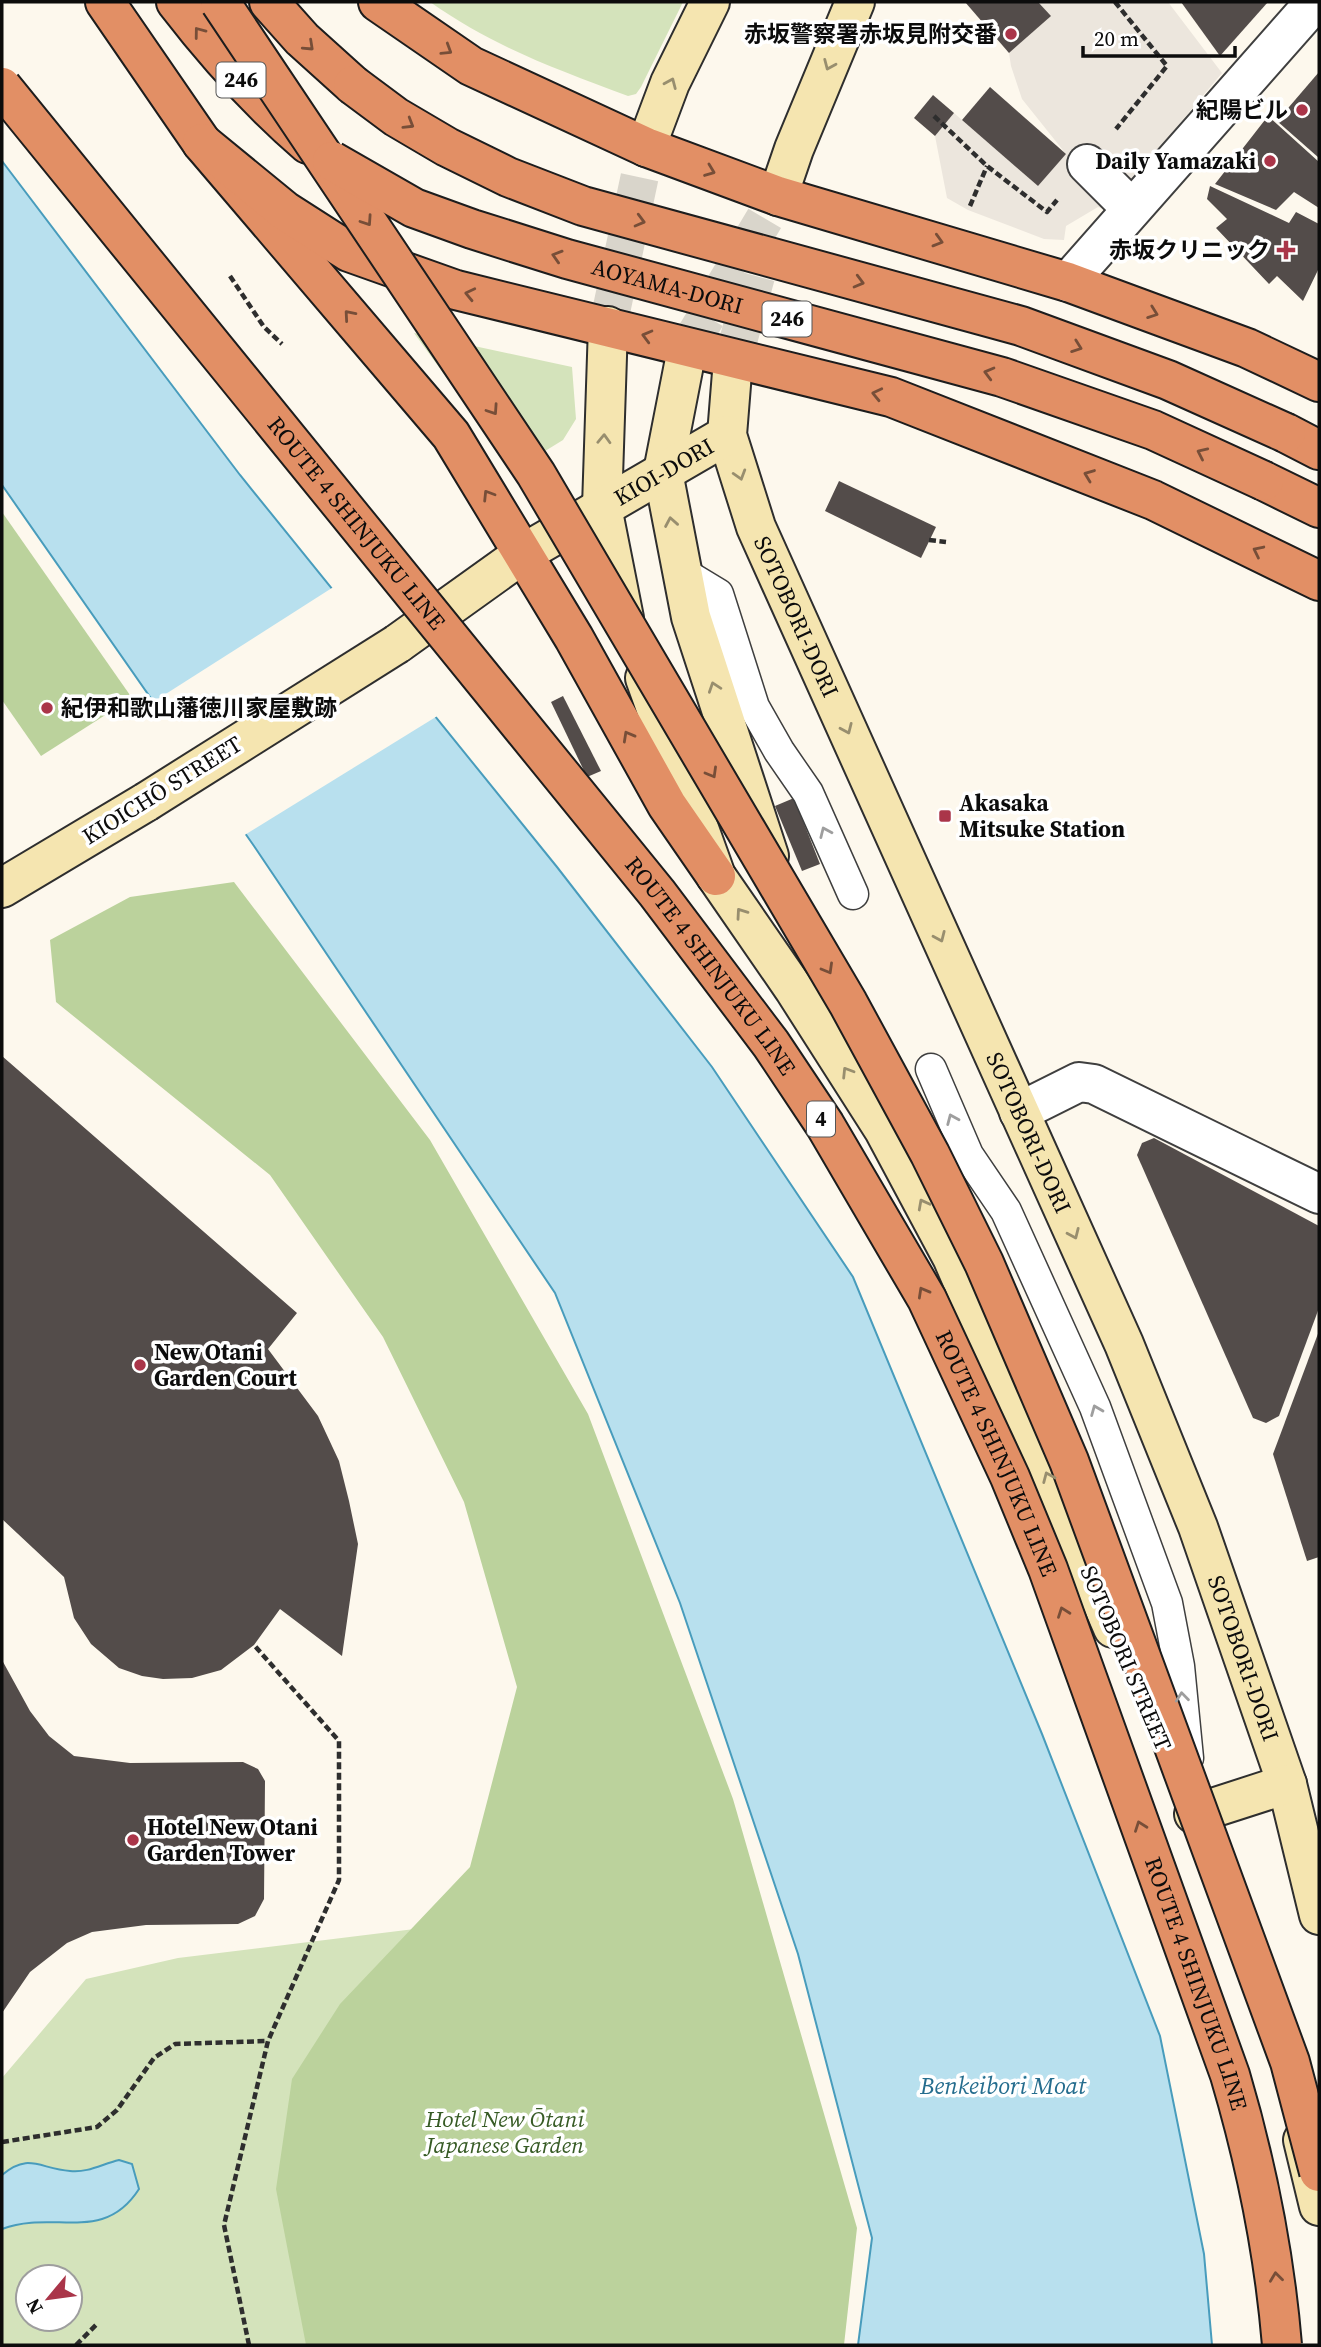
<svg xmlns="http://www.w3.org/2000/svg" width="1321" height="2347" viewBox="0 0 1321 2347" font-family="'Source Serif 4','Noto Sans JP',serif">
	<rect width="100%" height="100%" fill="#fdf8ed"/>
	<g fill="#d4e3bb" fill-rule="evenodd">
		<path d="M 430,2 L 683,2 L 641,87 L 636,94 L 628,96 C 554,68 496,48 430,2 Z"/>
		<path d="M 414,333 L 572,367 L 576,419 L 563,440 L 511,472 L 471,411 Z"/>
		<path d="M 660,1899 L 742,2345 L 2,2345 L 2,2078 L 86,1979 L 178,1958 ZM 28,2277 L 70,2277 L 70,2319 L 28,2319 Z"/>
	</g>
	<g fill="#bbd29c">
		<path d="M 2,512 L 132,698 L 41,756 L 2,700 Z"/>
		<path d="M 234,882 L 430,1140 L 588,1414 L 733,1799 L 857,2228 L 844,2345 L 306,2345 L 276,2189 L 292,2079 L 340,2004 L 470,1867 L 517,1687 L 464,1502 L 383,1337 L 270,1175 L 56,1002 L 50,940 L 130,897 Z"/>
	</g>
	<path fill="#ece6dd" d="M 1038,2 L 1168,2 L 1222,73 L 1107,210 L 1098,207 L 1066,226 L 1064,240 L 1044,239 L 968,210 L 947,198 L 935,136 L 954,113 L 1038,186 L 1066,154 L 1022,99 L 1011,66 L 1009,53 L 1050,16 Z"/>
	<g fill="#b8e0ee" stroke="#489cbc" stroke-width="2">
		<path d="M 2,161 L 240,475 L 557,867 L 712,1067 L 853,1277 L 1042,1734 L 1160,2036 L 1204,2254 L 1212,2345 L 858,2345 L 872,2238 L 798,1954 L 680,1603 L 555,1293 L 254,846 L 2,485 Z"/>
		<path d="M 119,2160 L 132,2164 L 139,2189 C 103,2245 54,2209 2,2229 L 2,2175 C 29,2152 40,2169 70,2171 C 88,2173 102,2164 119,2160 Z"/>
	</g>
	<path fill="#fdf8ed" d="M 335,586 L 439,715 L 243,836 L 150,704 Z"/>
	<g fill="#534c4a">
		<path d="M 965,2 L 1038,2 L 1051,16 L 1009,53 Z"/>
		<path d="M 1181,2 L 1268,2 L 1220,56 Z"/>
		<path d="M 1319,72 L 1319,158 L 1277,121 Z"/>
		<path d="M 990,87 L 1066,154 L 1038,186 L 962,120 Z"/>
		<path d="M 933,95 L 954,113 L 935,136 L 914,118 Z"/>
		<path d="M 1268,116 L 1319,162 L 1319,208 L 1294,192 L 1276,210 L 1215,184 Z"/>
		<path d="M 1210,186 L 1289,223 L 1296,212 L 1319,224 L 1319,268 L 1303,301 L 1277,276 L 1269,284 L 1216,228 L 1227,219 L 1207,199 Z"/>
		<path d="M 839,481 L 936,527 L 921,558 L 825,511 Z"/>
		<path d="M 563,696 L 601,771 L 587,777 L 551,702 Z"/>
		<path d="M 794,798 L 820,864 L 802,871 L 775,806 Z"/>
		<path d="M 2,1056 L 297,1313 L 268,1349 L 318,1416 L 339,1461 L 349,1501 L 358,1544 L 342,1656 L 280,1609 L 254,1645 L 221,1670 L 192,1678 L 163,1679 L 142,1676 L 119,1668 L 91,1644 L 74,1618 L 64,1577 L 2,1519 Z"/>
		<path d="M 1154,1138 L 1319,1226 L 1319,1308 L 1279,1416 L 1266,1423 L 1253,1418 L 1137,1155 L 1142,1143 Z"/>
		<path d="M 1319,1331 L 1319,1557 L 1307,1561 L 1273,1454 Z"/>
		<path d="M 2,1660 L 30,1711 L 49,1736 L 74,1756 L 130,1763 L 243,1762 L 258,1769 L 265,1781 L 264,1899 L 255,1916 L 238,1924 L 146,1925 L 92,1932 L 67,1943 L 30,1972 L 2,2013 Z"/>
	</g>
	<g fill="none" stroke-linecap="round" stroke-linejoin="round">
		<g stroke="#d9d5cb" stroke-width="38" stroke-dasharray="38 19" stroke-linecap="butt">
			<path d="M 608,326 L 646,147"/>
			<path d="M 687,349 L 778,196"/>
			<path d="M 733,360 L 756,276"/>
		</g>
		<defs>
			<g id="lane">
				<path d="M 680,571 L 718,594 L 754,707 L 779,751 L 808,793 L 853,894"/>
				<path d="M 931,1069 L 968,1155 L 1006,1211 L 1095,1407 L 1167,1603 L 1179,1666 L 1188,1758"/>
			</g>
			<g id="street">
				<path d="M 1087,164 L 1119,196"/>
				<path d="M 1068,282 L 1315,2"/>
				<path d="M 1019,1112 L 1079,1082 L 1094,1084 L 1319,1194"/>
			</g>
			<g id="secondary">
				<path d="M 646,147 L 670,83 L 710,2"/>
				<path d="M 778,196 L 794,149 L 855,2"/>
				<path d="M 608,326 L 602,507 L 624,618"/>
				<path d="M 687,349 L 663,472 L 691,617 L 769,856"/>
				<path id="s1" d="M 733,360 L 727,435 L 756,527 L 1124,1344 L 1198,1527 L 1287,1784 L 1319,1915"/>
				<path id="s2" d="M 397,644 L 524,553 L 727,435"/>
				<path d="M 645,678 L 716,876 L 794,989 L 884,1130 L 952,1257 L 1113,1628"/>
				<path d="M 2,888 L 146,802"/>
				<path d="M 1194,1814 L 1287,1784"/>
				<path d="M 1303,2140 L 1319,2206"/>
			</g>
			<g id="highway">
				<path d="M 105,2 L 202,143 L 451,435 L 574,638 L 667,805 L 716,876"/>
				<path d="M 176,2 C 216,54 258,101 308,144"/>
				<path d="M 269,2 L 302,39 L 353,85"/>
				<path d="M 378,2 L 471,66 L 646,147 L 778,196 L 1068,282 L 1247,348 L 1319,382"/>
				<path d="M 202,143 L 285,211 L 349,252 L 456,290 L 891,397 L 1153,500 L 1319,581"/>
				<path d="M 1286,433 L 1319,450"/>
				<path d="M 1264,481 L 1319,508"/>
			</g>
		</defs>
		<use href="#lane" stroke="#3f3f3f" stroke-width="33"/>
		<use href="#street" stroke="#3f3f3f" stroke-width="42"/>
		<use href="#secondary" stroke="#2e2e2e" stroke-width="42"/>
		<use href="#highway" stroke="#1d1d1d" stroke-width="42"/>
		<g stroke="#2e2e2e" stroke-width="4.5" stroke-dasharray="7 3.5" stroke-linecap="butt">
			<path d="M 1115,2 L 1167,66 L 1116,129"/>
			<path d="M 934,116 L 987,166 L 1047,212 L 1057,200"/>
			<path d="M 970,206 L 987,166"/>
			<path d="M 230,276 L 264,327 L 282,344"/>
			<path d="M 929,540 L 946,542"/>
			<path d="M 2,2142 L 97,2127 L 117,2110 L 154,2058 L 175,2044 L 268,2041"/>
			<path d="M 76,2345 L 98,2323"/>
			<path d="M 249,2345 L 224,2225 L 268,2041 L 339,1880 L 339,1741 L 254,1645"/>
		</g>
		<use href="#lane" stroke="#fff" stroke-width="30"/>
		<use href="#street" stroke="#fff" stroke-width="38"/>
		<use href="#secondary" stroke="#f5e5b0" stroke-width="38"/>
		<use href="#highway" stroke="#e28f65" stroke-width="38"/>
		<defs>
			<path id="secondary-bridge" d="M 146,802 L 397,644"/>
			<g id="highway-bridge">
				<path d="M 220,2 L 536,474 L 848,1003 L 930,1154 L 984,1263 L 1069,1461 L 1290,2062 L 1319,2172"/>
				<path d="M 353,85 L 396,117 L 447,147 L 508,177 L 583,206 L 1021,326 L 1168,380 L 1286,433"/>
				<path id="s3" d="M 2,87 L 657,893 L 771,1044 L 825,1125 L 927,1299 L 1010,1477 L 1048,1569 L 1230,2075 C 1257,2166 1274,2250 1282,2345"/>
				<path id="s4" d="M 332,161 L 414,208 L 472,229 L 567,259 L 1002,377 L 1153,430 L 1264,481"/>
			</g>
		</defs>
		<use href="#secondary-bridge" stroke="#2e2e2e" stroke-width="42" stroke-linecap="butt"/>
		<use href="#highway-bridge" stroke="#1d1d1d" stroke-width="42" stroke-linecap="butt"/>
		<use href="#secondary-bridge" stroke="#f5e5b0" stroke-width="38"/>
		<use href="#highway-bridge" stroke="#e28f65" stroke-width="38"/>
	</g>
	<defs><path id="oneway-chevron" d="M-2-3.5L2.5 0L-2 3.5" fill="none" stroke-width="1.6" stroke-linecap="round" stroke-linejoin="round" transform="scale(1.75)"/></defs>
	<g stroke="#774e38">
		<use href="#oneway-chevron" transform="translate(199 32) rotate(-127)"/>
		<use href="#oneway-chevron" transform="translate(309 46) rotate(43)"/>
		<use href="#oneway-chevron" transform="translate(447 50) rotate(32)"/>
		<use href="#oneway-chevron" transform="translate(409 124) rotate(31)"/>
		<use href="#oneway-chevron" transform="translate(710 171) rotate(21)"/>
		<use href="#oneway-chevron" transform="translate(367 221) rotate(56)"/>
		<use href="#oneway-chevron" transform="translate(640 221) rotate(15)"/>
		<use href="#oneway-chevron" transform="translate(938 241) rotate(16)"/>
		<use href="#oneway-chevron" transform="translate(557 256) rotate(-163)"/>
		<use href="#oneway-chevron" transform="translate(859 282) rotate(15)"/>
		<use href="#oneway-chevron" transform="translate(470 294) rotate(-167)"/>
		<use href="#oneway-chevron" transform="translate(1153 313) rotate(20)"/>
		<use href="#oneway-chevron" transform="translate(349 315) rotate(-131)"/>
		<use href="#oneway-chevron" transform="translate(647 336) rotate(-165)"/>
		<use href="#oneway-chevron" transform="translate(1077 347) rotate(20)"/>
		<use href="#oneway-chevron" transform="translate(989 373) rotate(-165)"/>
		<use href="#oneway-chevron" transform="translate(877 394) rotate(-167)"/>
		<use href="#oneway-chevron" transform="translate(493 410) rotate(56)"/>
		<use href="#oneway-chevron" transform="translate(1202 453) rotate(-155)"/>
		<use href="#oneway-chevron" transform="translate(1089 475) rotate(-159)"/>
		<use href="#oneway-chevron" transform="translate(488 495) rotate(-122)"/>
		<use href="#oneway-chevron" transform="translate(1258 551) rotate(-154)"/>
		<use href="#oneway-chevron" transform="translate(628 736) rotate(-119)"/>
		<use href="#oneway-chevron" transform="translate(712 773) rotate(60)"/>
		<use href="#oneway-chevron" transform="translate(828 969) rotate(60)"/>
		<use href="#oneway-chevron" transform="translate(923 1292) rotate(-119)"/>
		<use href="#oneway-chevron" transform="translate(1063 1612) rotate(-110)"/>
		<use href="#oneway-chevron" transform="translate(1140 1826) rotate(-110)"/>
		<use href="#oneway-chevron" transform="translate(1276 2277) rotate(-97)"/>
	</g>
	<g stroke="#988e6e">
		<use href="#oneway-chevron" transform="translate(829 65) rotate(113)"/>
		<use href="#oneway-chevron" transform="translate(671 83) rotate(-67)"/>
		<use href="#oneway-chevron" transform="translate(604 439) rotate(-88)"/>
		<use href="#oneway-chevron" transform="translate(740 475) rotate(73)"/>
		<use href="#oneway-chevron" transform="translate(671 522) rotate(-100)"/>
		<use href="#oneway-chevron" transform="translate(714 687) rotate(-109)"/>
		<use href="#oneway-chevron" transform="translate(847 729) rotate(66)"/>
		<use href="#oneway-chevron" transform="translate(741 913) rotate(-125)"/>
		<use href="#oneway-chevron" transform="translate(940 937) rotate(66)"/>
		<use href="#oneway-chevron" transform="translate(847 1072) rotate(-122)"/>
		<use href="#oneway-chevron" transform="translate(923 1204) rotate(-118)"/>
		<use href="#oneway-chevron" transform="translate(1074 1234) rotate(66)"/>
		<use href="#oneway-chevron" transform="translate(1048 1477) rotate(-113)"/>
	</g>
	<g stroke="#9e9e9e">
		<use href="#oneway-chevron" transform="translate(825 832) rotate(-114)"/>
		<use href="#oneway-chevron" transform="translate(952 1119) rotate(-113)"/>
		<use href="#oneway-chevron" transform="translate(1096 1410) rotate(-112)"/>
		<use href="#oneway-chevron" transform="translate(1182 1697) rotate(-96)"/>
	</g>
	<g fill="#aa3549" stroke="#fff" stroke-width="2.5">
		<circle cx="1011" cy="34" r="7"/>
		<circle cx="1302" cy="110" r="7"/>
		<circle cx="1270" cy="161" r="7"/>
		<path d="M1282.5 239.5h7v7h7v7h-7v7h-7v-7h-7v-7h7z"/>
		<circle cx="47" cy="708" r="7"/>
		<rect x="938" y="809" width="14" height="14" rx="3.5"/>
		<circle cx="140" cy="1365" r="7"/>
		<circle cx="133" cy="1840" r="7"/>
	</g>
	<g text-anchor="middle" stroke-width="7" stroke-linejoin="round" paint-order="stroke">
		<g fill="#fff" stroke="#555" stroke-width="2">
			<rect x="216.5" y="62.5" width="49" height="35" rx="5"/>
			<rect x="762.5" y="301.5" width="49" height="35" rx="5"/>
			<rect x="807" y="1101.5" width="28" height="35" rx="5"/>
		</g>
		<g font-size="21" font-weight="bold" fill="#0c0c0c">
			<text x="241" y="87">246</text>
			<text x="787" y="326">246</text>
			<text x="821" y="1126">4</text>
		</g>
		<g font-size="23" font-weight="bold" fill="#0c0c0c" stroke="#fff" text-anchor="end">
			<text x="997" y="42">赤坂警察署赤坂見附交番</text>
			<text x="1288" y="118">紀陽ビル</text>
			<text x="1256" y="169">Daily Yamazaki</text>
			<text x="1270" y="258">赤坂クリニック</text>
			<text x="61" y="716" text-anchor="start">紀伊和歌山藩徳川家屋敷跡</text>
			<text x="959" y="811" text-anchor="start">Akasaka<tspan x="959" dy="26">Mitsuke Station</tspan></text>
			<text x="154" y="1360" text-anchor="start">New Otani<tspan x="154" dy="26">Garden Court</tspan></text>
			<text x="147" y="1835" text-anchor="start">Hotel New Otani<tspan x="147" dy="26">Garden Tower</tspan></text>
		</g>
		<g font-size="23" fill="#0c0c0c" stroke="#fff">
			<text dy="8" stroke="none"><textPath href="#s4" startOffset="360">AOYAMA-DORI</textPath></text>
			<text dy="8" stroke="none"><textPath href="#s2" startOffset="318">KIOI-DORI</textPath></text>
			<text dy="8" stroke="none"><textPath href="#s3" startOffset="562">ROUTE 4 SHINJUKU LINE</textPath></text>
			<text dy="8" stroke="none"><textPath href="#s1" startOffset="270">SOTOBORI-DORI</textPath></text>
			<text transform="translate(162 790) rotate(-32)" y="8">KIOICHŌ STREET</text>
			<text dy="8" stroke="none"><textPath href="#s3" startOffset="1129">ROUTE 4 SHINJUKU LINE</textPath></text>
			<text dy="8" stroke="none"><textPath href="#s1" startOffset="836">SOTOBORI-DORI</textPath></text>
			<text dy="8" stroke="none"><textPath href="#s3" startOffset="1696">ROUTE 4 SHINJUKU LINE</textPath></text>
			<text dy="8" stroke="none"><textPath href="#s1" startOffset="1404">SOTOBORI-DORI</textPath></text>
			<text transform="translate(1126 1658) rotate(67)" y="8">SOTOBORI STREET</text>
			<text dy="8" stroke="none"><textPath href="#s3" startOffset="2263">ROUTE 4 SHINJUKU LINE</textPath></text>
		</g>
		<g font-size="23" font-style="italic" fill="#375b25" stroke="#fff">
			<text x="505" y="2127">Hotel New Ōtani<tspan x="505" dy="26">Japanese Garden</tspan></text>
		</g>
		<g font-size="24" font-style="italic" fill="#256d8e" stroke="#fff">
			<text x="1003" y="2094">Benkeibori Moat</text>
		</g>
	</g>
	<rect width="1321" height="2347" fill="none" stroke="#0c0c0c" stroke-width="7"/>
	<g transform="translate(49 2298) rotate(241)"><circle r="33" fill="#ffffff" stroke="#9e9e9e" stroke-width="2"/>
	<path d="M0-5L12 26L0 18L-12 26Z" fill="#aa3549"/>
	<text y="-10" font-size="19" font-weight="bold" text-anchor="middle" fill="#0c0c0c">N</text>
	</g>
	<path d="M1083 46v10h152v-10" fill="none" stroke="#0c0c0c" stroke-width="3.5"/>
	<text x="1094" y="46" font-size="21" fill="#0c0c0c" stroke="#ffffff" stroke-width="5" paint-order="stroke">20 m</text>
</svg>
